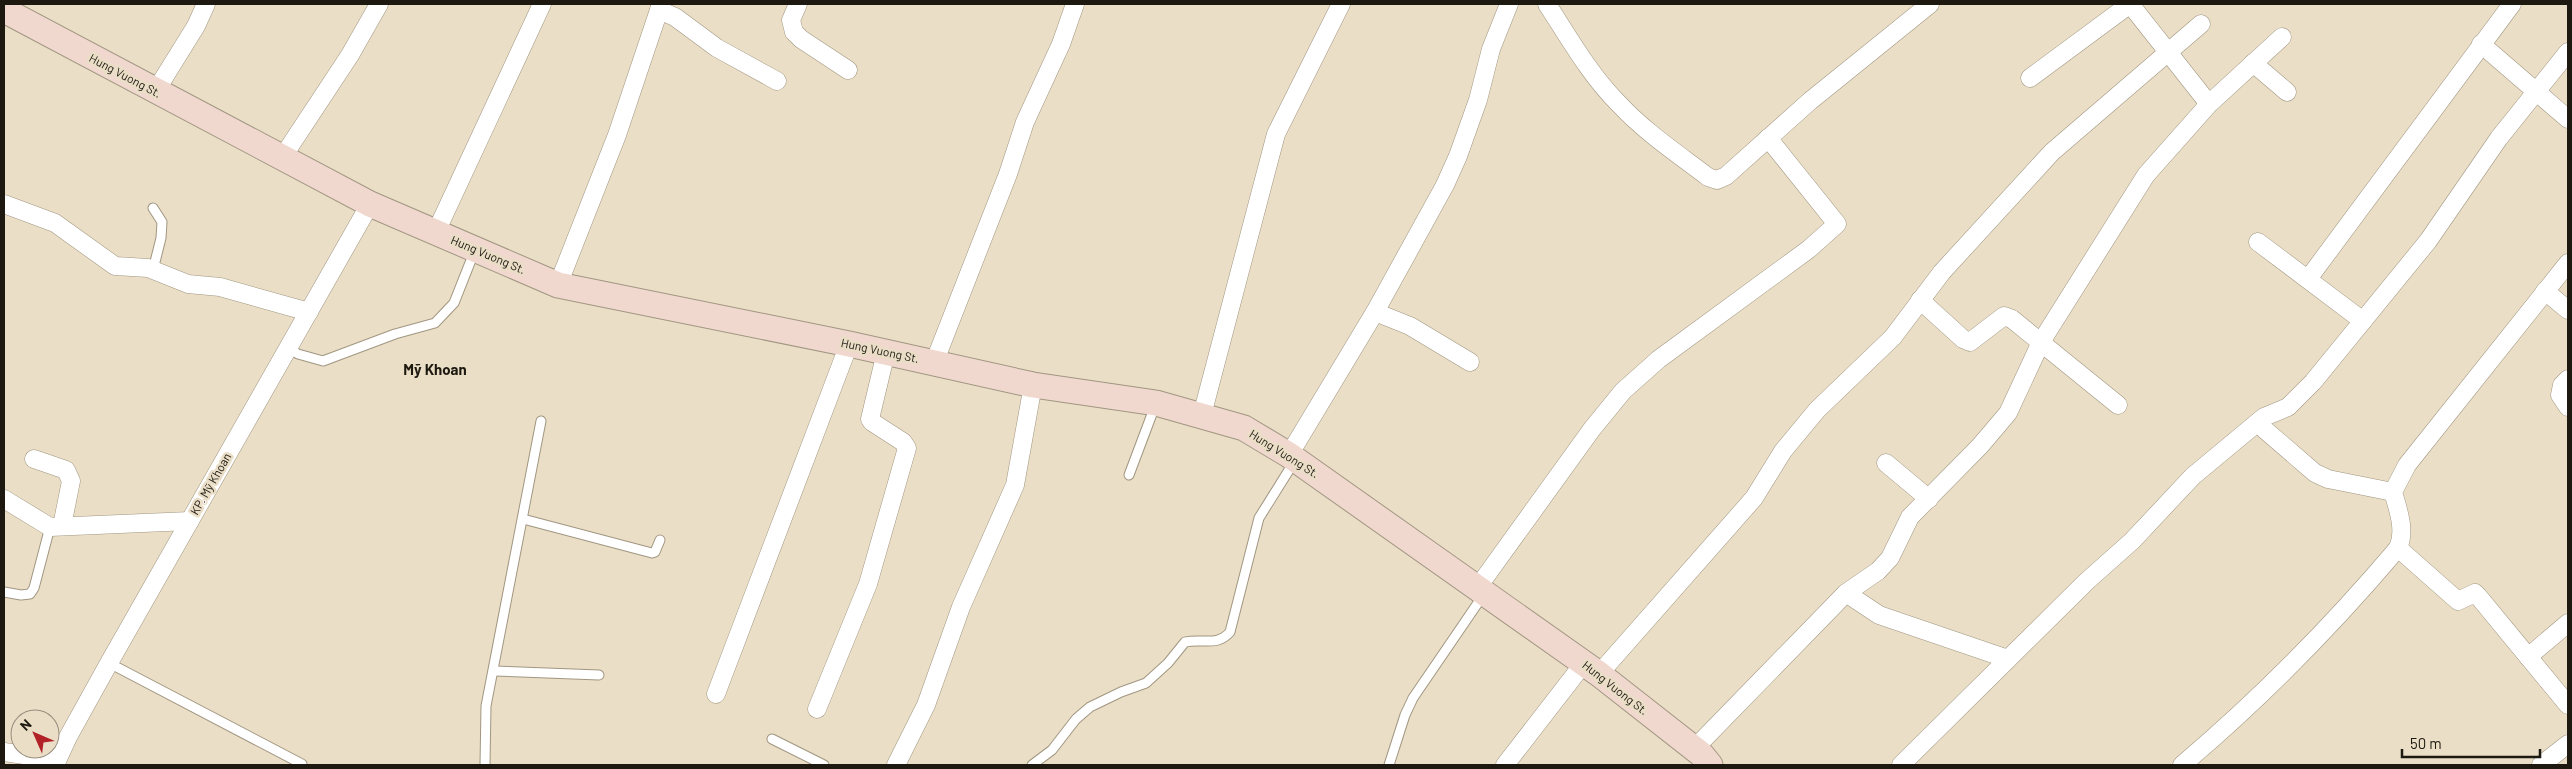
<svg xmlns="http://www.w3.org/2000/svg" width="2572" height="769" viewBox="0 0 2572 769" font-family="Barlow,sans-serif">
	<rect width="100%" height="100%" fill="#eadec7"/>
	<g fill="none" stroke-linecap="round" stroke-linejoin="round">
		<defs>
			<g id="lane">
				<path d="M 153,208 L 162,222 L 161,238 L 153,270"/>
				<path d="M 288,348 L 298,354 L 323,361 L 395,334 L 435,323 L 454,303 L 475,250"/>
				<path d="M 1129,475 L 1155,406"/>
				<path d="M 523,519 L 652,553 L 655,552 L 660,540"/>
				<path d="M 4,592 L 21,595 L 30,594 L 34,588 L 50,527"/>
				<path d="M 109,663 L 302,764"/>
				<path d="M 494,671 L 599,675"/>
				<path d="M 772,739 L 824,765"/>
				<path d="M 485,765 L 486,706 L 541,421"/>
				<path d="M 1032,765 L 1052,750 L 1076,719 L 1090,707 L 1121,692 L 1146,683 L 1168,663 L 1185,642 C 1203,638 1217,647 1230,632 L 1259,518 L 1294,462"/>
				<path d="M 1389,765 L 1405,715 L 1413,698 L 1484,594"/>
			</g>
			<g id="street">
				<path d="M 798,4 L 791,20 L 794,32 L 801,39 L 848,70"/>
				<path d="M 1547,4 C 1569,38 1590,75 1619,104 C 1645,132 1678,154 1708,177 L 1717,180 L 1726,176 L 1810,101 L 1930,4"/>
				<path d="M 2130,4 L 2209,104"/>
				<path d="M 659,10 L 675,17 L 717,48 L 777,81"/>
				<path d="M 2481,44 L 2568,119"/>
				<path d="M 2253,63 L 2287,92"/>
				<path d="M 2030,78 L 2130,4"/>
				<path d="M 155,92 L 196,26 L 206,4"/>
				<path d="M 282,158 L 350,55 L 379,4"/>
				<path d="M 4,204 L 55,223 L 115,266 L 148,268 L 188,284 L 220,287 L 309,312"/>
				<path d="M 436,232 L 542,4"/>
				<path d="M 2258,242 L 2363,321"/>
				<path d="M 2308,279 L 2512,4"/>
				<path d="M 558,285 L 617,135 L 661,4"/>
				<path d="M 2545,291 L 2568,310"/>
				<path d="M 1920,300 L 1963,339 L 1970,342 L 2004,316 L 2012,319 L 2118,405"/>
				<path d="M 1375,312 L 1410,326 L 1470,362"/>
				<path d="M 934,363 L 1008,174 L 1025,122 L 1061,44 L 1075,4"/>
				<path d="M 2568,379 L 2562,385 L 2560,395 L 2568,407"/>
				<path d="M 1202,415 L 1276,134 L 1341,4"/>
				<path d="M 2257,423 L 2315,473 L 2328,479 L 2393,492"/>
				<path d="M 1289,455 L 1375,312 L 1445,185 L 1458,156 L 1478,100 L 1491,49 L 1509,4"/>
				<path d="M 34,459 L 66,470 L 71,481 L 62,526"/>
				<path d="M 1886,463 L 1929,499"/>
				<path d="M 4,499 L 50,527 L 190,521"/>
				<path d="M 2398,548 L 2458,601 L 2475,593 L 2478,596 L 2568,705"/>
				<path d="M 1478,587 L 1592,429 L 1623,391 L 1659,359 L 1809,249 L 1837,224 L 1768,138"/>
				<path d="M 1846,593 L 1879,615 L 2008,659"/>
				<path d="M 2528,657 L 2568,623"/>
				<path d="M 1599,674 L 1754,498 L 1783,451 L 1817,410 L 1893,337 L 1942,272 L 2052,152 L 2201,24"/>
				<path d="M 716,694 L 849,344"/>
				<path d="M 817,709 L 868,584 L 907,448 L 903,442 L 872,422 L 870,419 L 886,352"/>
				<path d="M 1694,749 L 1846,593 L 1878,571 L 1890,558 L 1910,517 L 1980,446 L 2008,413 L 2041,342 L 2146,175 L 2209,104 L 2282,37"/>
				<path d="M 4,752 L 57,760"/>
				<path d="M 55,765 L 68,737 L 109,663 L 370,204"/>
				<path d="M 896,765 L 926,705 L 961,607 L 1015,485 L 1033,385"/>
				<path d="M 1505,765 L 1584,663"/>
				<path d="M 1901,765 L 2087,581 L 2132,541 L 2193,476 L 2264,417 L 2288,407 L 2313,382 L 2428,241 L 2499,138 L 2568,52"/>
				<path d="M 2182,765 C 2260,699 2332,626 2398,548 C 2406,531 2398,509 2393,492 L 2407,465 L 2568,263"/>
				<path d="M 2541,765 L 2568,744"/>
			</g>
			<path id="secondary" d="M 4,10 L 370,204 L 558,285 L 849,344 L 1033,385 L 1156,403 L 1244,428 L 1289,455 L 1599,674 L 1701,754 L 1710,765"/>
		</defs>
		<use href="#lane" stroke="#a19680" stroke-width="11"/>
		<use href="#street" stroke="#a19680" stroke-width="19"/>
		<use href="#secondary" stroke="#a19680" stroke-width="27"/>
		<use href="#lane" stroke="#fff" stroke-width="9"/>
		<use href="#street" stroke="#fff" stroke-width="18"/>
		<use href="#secondary" stroke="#f0d8cf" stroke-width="25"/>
	</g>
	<g text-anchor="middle" stroke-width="5" stroke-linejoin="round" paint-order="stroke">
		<g font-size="12" fill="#1d1911" stroke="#eadec7">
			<text transform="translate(125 76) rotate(28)" y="4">Hung Vuong St.</text>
			<text transform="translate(488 255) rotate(23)" y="4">Hung Vuong St.</text>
			<text transform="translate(880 351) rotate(12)" y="4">Hung Vuong St.</text>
			<text transform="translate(1284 454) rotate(32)" y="4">Hung Vuong St.</text>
			<text transform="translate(211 484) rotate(-60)" y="4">KP. Mỹ Khoan</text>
			<text transform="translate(1615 688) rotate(38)" y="4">Hung Vuong St.</text>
		</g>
		<g font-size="15" font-weight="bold" fill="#1d1911" stroke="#eadec7">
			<text x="435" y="375">Mỹ Khoan</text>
		</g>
	</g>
	<rect width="2572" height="769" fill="none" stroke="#1d1911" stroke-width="10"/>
	<g transform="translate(35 734) rotate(315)"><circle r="24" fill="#eadec7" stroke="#988f7e"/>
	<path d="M0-4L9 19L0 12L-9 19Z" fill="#b22126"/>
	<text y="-8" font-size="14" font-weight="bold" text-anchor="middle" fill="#1d1911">N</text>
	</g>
	<path d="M2402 749v8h138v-8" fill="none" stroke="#1d1911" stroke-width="2.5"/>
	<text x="2410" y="749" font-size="15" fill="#1d1911" stroke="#eadec7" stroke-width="4" paint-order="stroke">50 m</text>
</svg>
